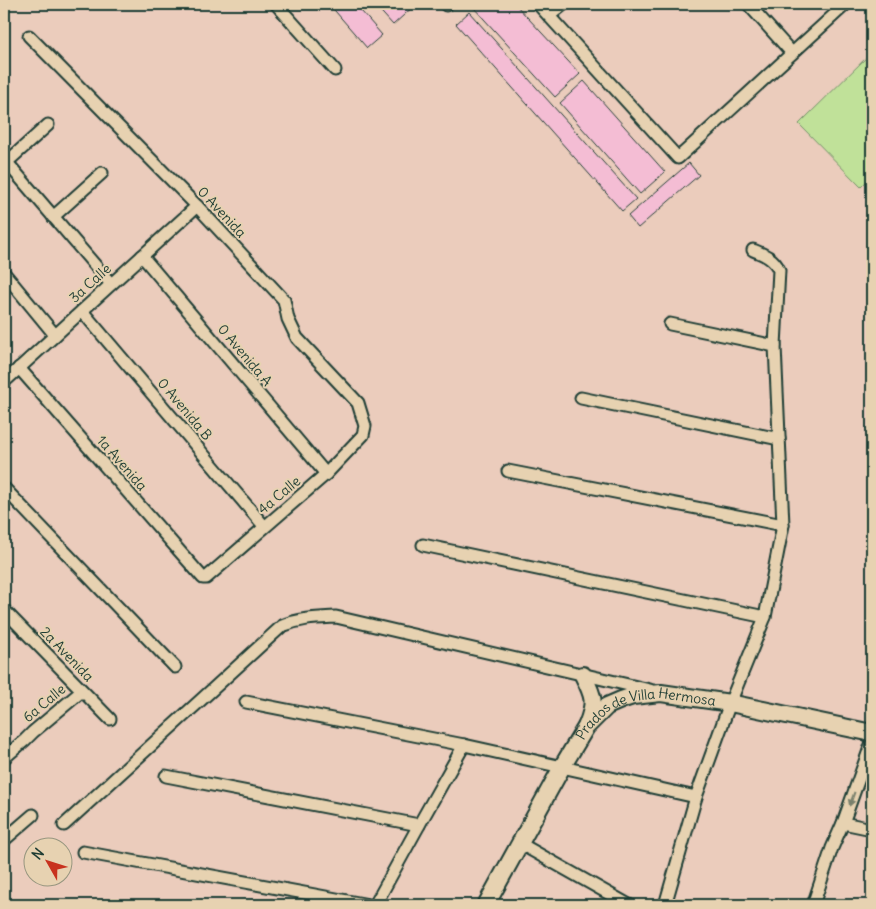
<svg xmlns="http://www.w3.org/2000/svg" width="876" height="909" viewBox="0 0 876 909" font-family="Delius,sans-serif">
	<rect width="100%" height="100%" fill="#ebccbc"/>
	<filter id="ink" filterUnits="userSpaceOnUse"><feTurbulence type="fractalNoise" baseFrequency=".02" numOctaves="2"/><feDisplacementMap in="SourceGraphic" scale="10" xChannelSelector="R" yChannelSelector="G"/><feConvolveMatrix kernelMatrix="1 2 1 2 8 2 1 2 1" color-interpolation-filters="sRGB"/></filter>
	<g filter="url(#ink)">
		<path fill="#c0e199" stroke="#708f66" d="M 872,52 L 872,176 L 861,187 L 799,124 Z"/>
		<g fill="#f4bdd4" stroke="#1f3d34">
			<path d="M 329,4 L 355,4 L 382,35 L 367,48 Z"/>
			<path d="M 374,4 L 416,4 L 393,25 Z"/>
			<path d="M 478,4 L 515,4 L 580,74 L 555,97 L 474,8 Z"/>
			<path d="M 469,12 L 636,199 L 622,211 L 456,24 Z"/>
			<path d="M 584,81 L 665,172 L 640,194 L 560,103 Z"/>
			<path d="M 689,163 L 699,175 L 638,228 L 628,216 Z"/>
		</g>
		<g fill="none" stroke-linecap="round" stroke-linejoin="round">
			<defs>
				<g id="minor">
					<path d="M 276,4 L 335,70"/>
					<path d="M 538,4 L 678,158 L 846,4"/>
					<path d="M 748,4 L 792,53"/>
					<path d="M 446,5 L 447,4"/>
					<path d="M 549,16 L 564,4"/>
					<path d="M 4,159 L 111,284"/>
					<path d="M 7,162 L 48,125"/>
					<path d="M 53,217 L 102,173"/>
					<path d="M 142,256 L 326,474"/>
					<path d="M 4,273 L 55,335"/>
					<path d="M 82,311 L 264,526"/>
					<path d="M 670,324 L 775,346"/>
					<path d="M 19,368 L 203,578 L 206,578 L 326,474 L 363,435 L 365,426 L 358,403 L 297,338 L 288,319 L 284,300 L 197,206 L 29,36"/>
					<path d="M 4,382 L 197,206"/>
					<path d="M 581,398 L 779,439"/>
					<path d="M 508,471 L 783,525"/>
					<path d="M 4,488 L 175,667"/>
					<path d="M 423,545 L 765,617"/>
					<path d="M 4,610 L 110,719"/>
					<path d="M 246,702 L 464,745 L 696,797"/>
					<path d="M 4,758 L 25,740 L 33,732 L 82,691"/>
					<path d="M 166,776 L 419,825"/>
					<path d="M 843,823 L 872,829"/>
					<path d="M 64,825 L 282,626 C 301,618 316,618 336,617 L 650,690"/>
					<path d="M 4,840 L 33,815"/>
					<path d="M 519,843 L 629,905"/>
					<path d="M 83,852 L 369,905"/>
					<path d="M 375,905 L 419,825 L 464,745"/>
					<path d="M 665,905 L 696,797 L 730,703 L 765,617 L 783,525 L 775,346 L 779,270 C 774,258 763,254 753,250"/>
					<path d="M 813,905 L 832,848 L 843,823 L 872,742"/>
				</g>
				<g id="secondary">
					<path d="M 583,675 C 594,697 596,702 587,725"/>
					<path id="s1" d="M 486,905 L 562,767 L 586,727 L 607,706 L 621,700 L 633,696 L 661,693 L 730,703 L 872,733"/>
				</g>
			</defs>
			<use href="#minor" stroke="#1f3d34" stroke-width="15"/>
			<use href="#secondary" stroke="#1f3d34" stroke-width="20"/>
			<use href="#minor" stroke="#e7d2b1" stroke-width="11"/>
			<use href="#secondary" stroke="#e7d2b1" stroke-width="16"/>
		</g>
		<defs><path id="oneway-solid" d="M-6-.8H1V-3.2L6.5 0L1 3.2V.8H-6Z" transform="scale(1.25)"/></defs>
		<use fill="#79806c" href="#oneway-solid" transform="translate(852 799) rotate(110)"/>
	</g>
	<g text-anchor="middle" stroke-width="4" stroke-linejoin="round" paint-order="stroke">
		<g font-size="14" fill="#1f3d34" stroke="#e7d2b1">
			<text transform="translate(222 212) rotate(47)" y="5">0 Avenida</text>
			<text transform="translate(90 283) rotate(-42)" y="5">3a Calle</text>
			<text transform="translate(245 355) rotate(50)" y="5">0 Avenida A</text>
			<text transform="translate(185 409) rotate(50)" y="5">0 Avenida B</text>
			<text transform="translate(122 463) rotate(49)" y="5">1a Avenida</text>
			<text transform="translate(279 495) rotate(-40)" y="5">4a Calle</text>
			<text transform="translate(67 654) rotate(46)" y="5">2a Avenida</text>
			<text transform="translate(44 703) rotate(-40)" y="5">6a Calle</text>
			<text dy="5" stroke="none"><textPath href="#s1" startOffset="268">Prados de Villa Hermosa</textPath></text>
		</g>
	</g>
	<rect width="876" height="909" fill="none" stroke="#e7d2b1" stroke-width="20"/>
	<rect x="10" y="10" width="856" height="889" fill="none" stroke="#1f3d34" stroke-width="2" filter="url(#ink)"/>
	<g transform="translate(48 862) rotate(309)"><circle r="24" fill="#e7d2b1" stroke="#97967f"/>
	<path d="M0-4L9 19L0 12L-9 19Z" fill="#c8321e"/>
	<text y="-8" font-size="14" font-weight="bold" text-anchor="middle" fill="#1f3d34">N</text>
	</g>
</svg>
